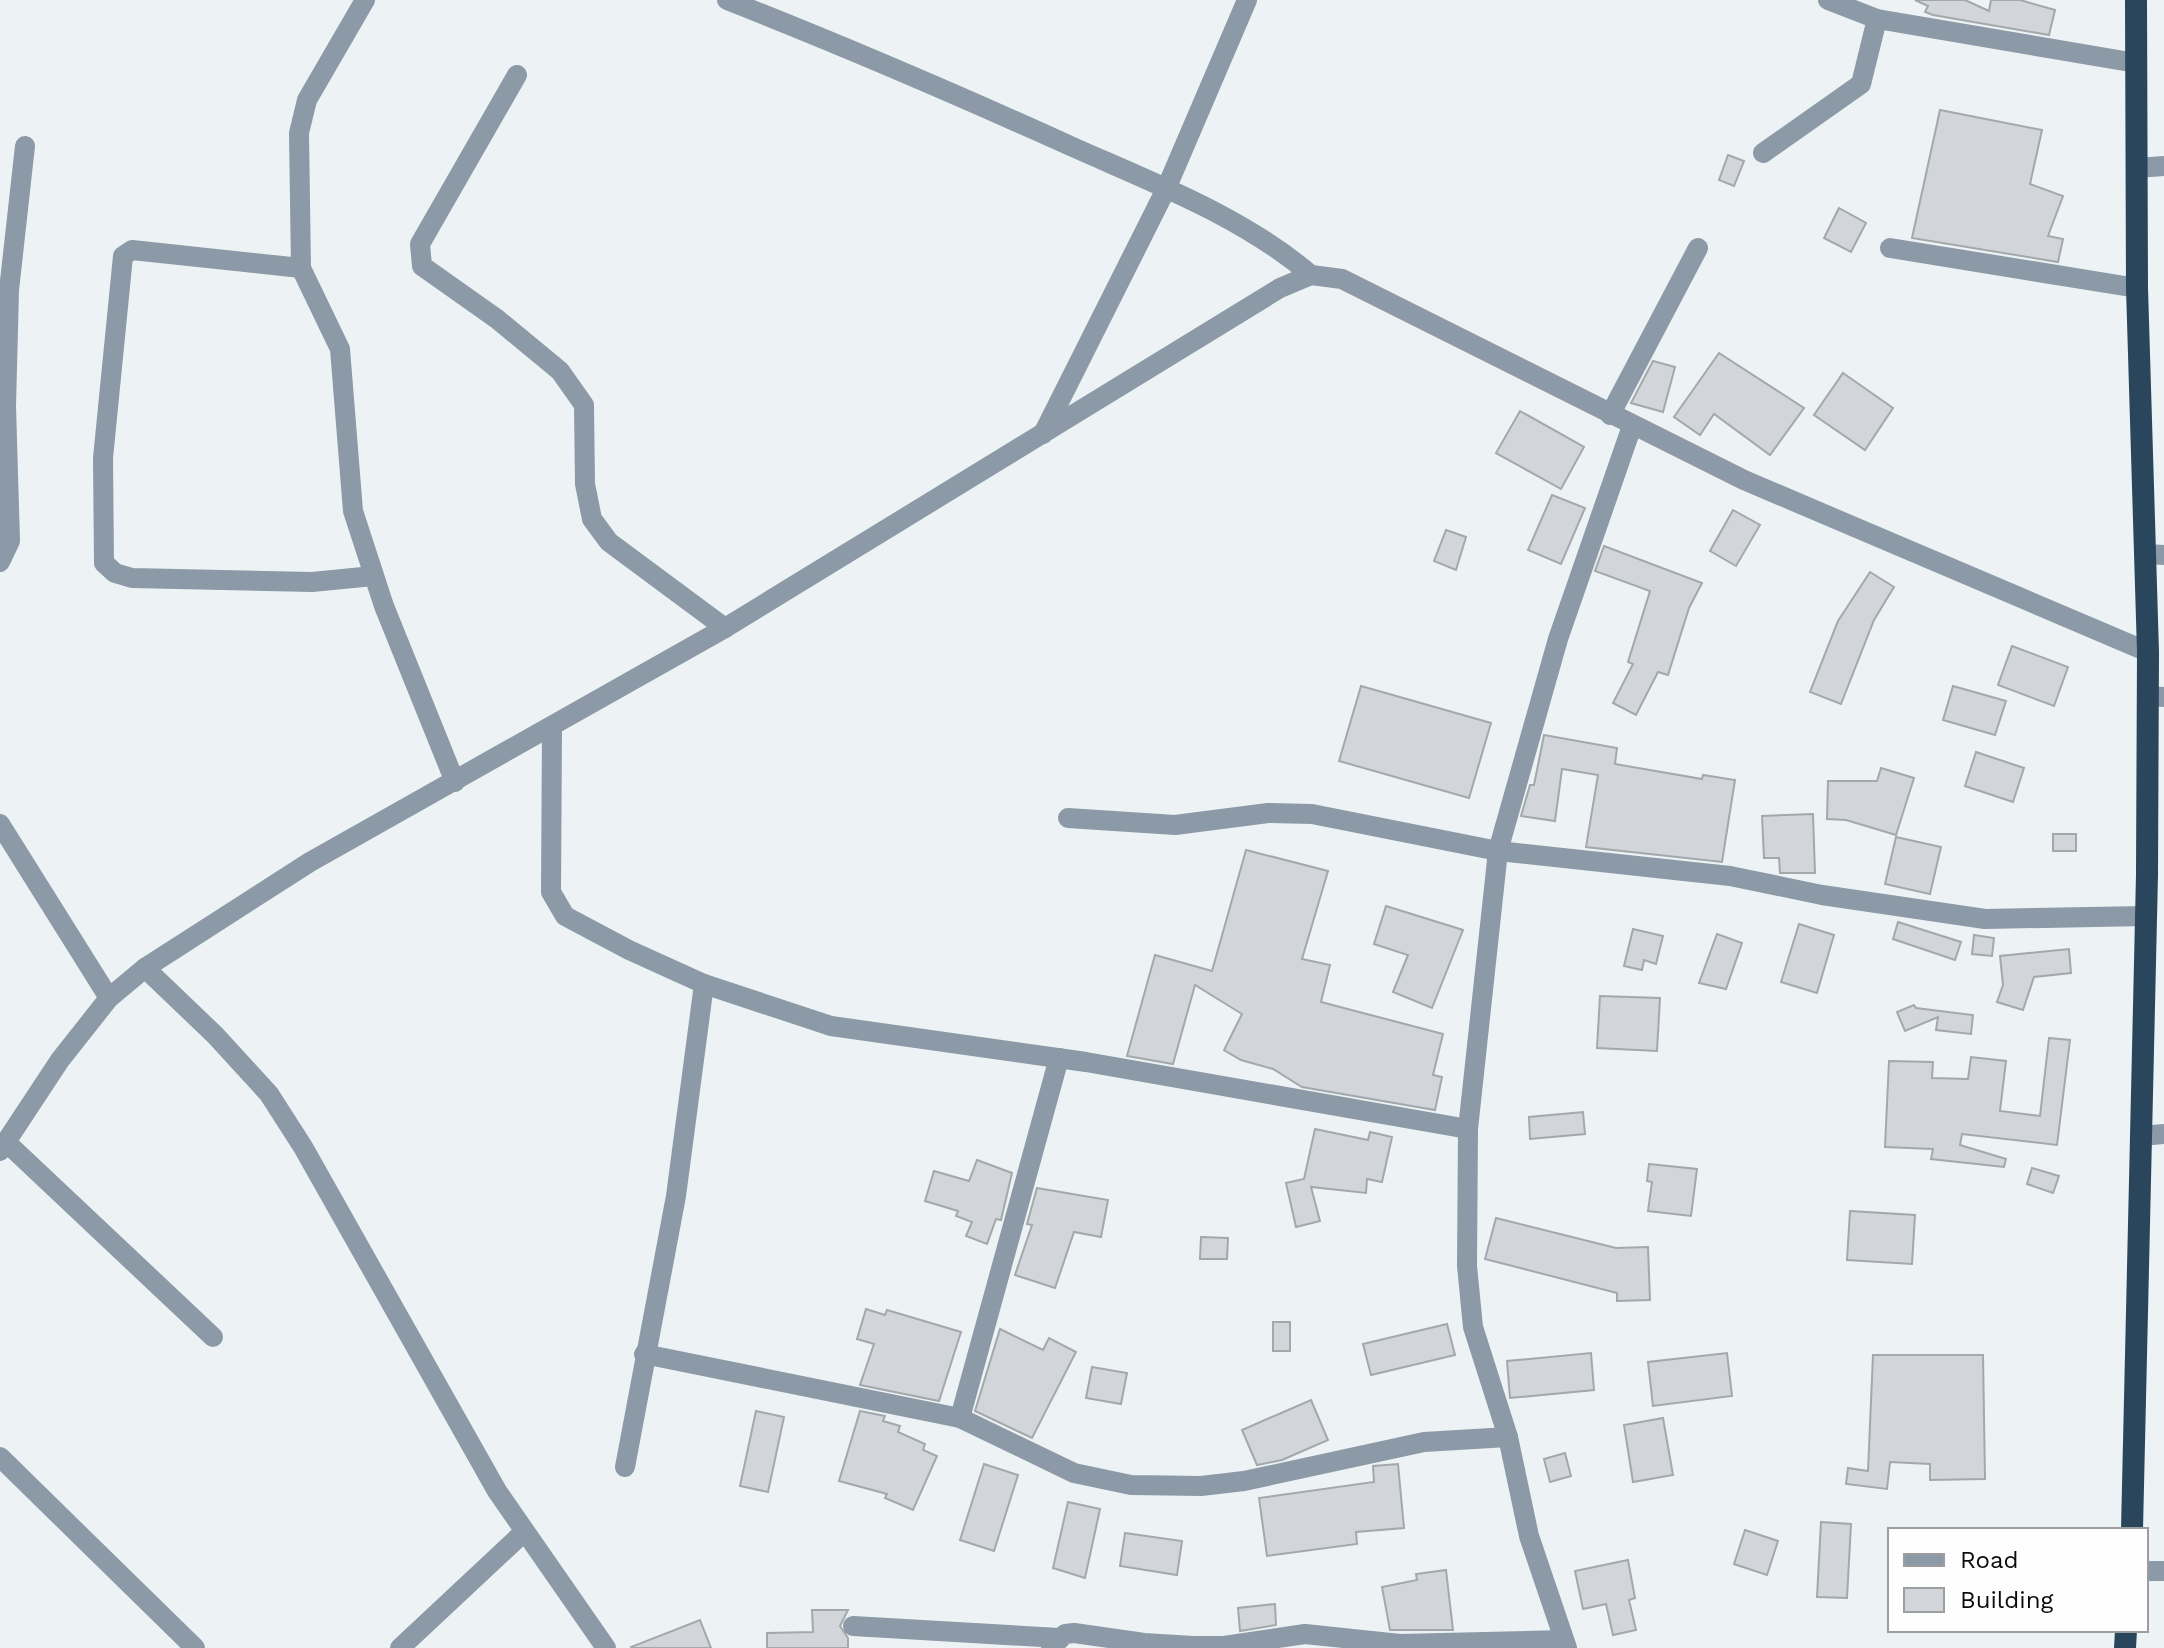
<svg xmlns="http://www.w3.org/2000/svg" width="2164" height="1648" viewBox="0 0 2164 1648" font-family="'Work Sans',sans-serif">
	<rect width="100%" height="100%" fill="#edf2f5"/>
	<g fill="#d2d6da" stroke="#a3a8ab" stroke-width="2">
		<path d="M 1915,0 L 1965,0 L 1989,11 L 1991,0 L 2020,0 L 2055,10 L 2049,35 L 1933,15 L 1925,12 L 1928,6 Z"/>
		<path d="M 1940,110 L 2042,130 L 2030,184 L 2063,196 L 2048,236 L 2063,239 L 2058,262 L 1912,238 Z"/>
		<path d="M 1728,155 L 1744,161 L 1734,186 L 1719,180 Z"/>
		<path d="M 1839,208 L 1866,223 L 1851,252 L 1824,238 Z"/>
		<path d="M 1719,353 L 1804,408 L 1770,455 L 1714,414 L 1700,435 L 1674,417 Z"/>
		<path d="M 1653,361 L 1675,367 L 1663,412 L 1631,403 Z"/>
		<path d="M 1843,373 L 1893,408 L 1865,450 L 1814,415 Z"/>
		<path d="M 1520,411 L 1584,447 L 1561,489 L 1496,453 Z"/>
		<path d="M 1552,495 L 1585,508 L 1561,564 L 1528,550 Z"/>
		<path d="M 1733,510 L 1760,525 L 1736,566 L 1710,551 Z"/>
		<path d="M 1446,530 L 1466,537 L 1456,570 L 1434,561 Z"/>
		<path d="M 1604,546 L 1702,583 L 1689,608 L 1668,675 L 1658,672 L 1636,715 L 1613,703 L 1633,664 L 1628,662 L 1650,591 L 1595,571 Z"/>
		<path d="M 1870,572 L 1894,587 L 1874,620 L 1841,704 L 1810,692 L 1838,621 Z"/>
		<path d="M 2012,646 L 2068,667 L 2054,706 L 1998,685 Z"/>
		<path d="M 1361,686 L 1491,723 L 1469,798 L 1339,761 Z"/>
		<path d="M 1953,686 L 2006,701 L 1995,735 L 1943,720 Z"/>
		<path d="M 1544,735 L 1617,748 L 1615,764 L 1702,779 L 1703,775 L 1735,780 L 1722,862 L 1586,847 L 1598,775 L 1562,769 L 1555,821 L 1521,816 L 1530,785 L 1534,785 Z"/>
		<path d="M 1976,752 L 2024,768 L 2013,802 L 1965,786 Z"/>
		<path d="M 1881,768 L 1914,778 L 1896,835 L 1846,820 L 1827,819 L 1828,781 L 1877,781 Z"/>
		<path d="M 1813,814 L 1815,873 L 1780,873 L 1779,858 L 1764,858 L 1762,816 Z"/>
		<rect x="2053" y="834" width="23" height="17"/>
		<path d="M 1896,837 L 1941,847 L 1930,894 L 1885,884 Z"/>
		<path d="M 1246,850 L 1328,871 L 1302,959 L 1330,965 L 1321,1002 L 1443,1034 L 1433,1075 L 1442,1077 L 1435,1110 L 1302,1087 L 1273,1069 L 1241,1060 L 1224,1050 L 1242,1014 L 1195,985 L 1173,1064 L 1127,1056 L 1155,955 L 1212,971 Z"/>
		<path d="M 1386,906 L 1463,930 L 1432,1008 L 1393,992 L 1408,955 L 1374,944 Z"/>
		<path d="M 1898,922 L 1961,942 L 1955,960 L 1893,939 Z"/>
		<path d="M 1799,924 L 1834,935 L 1817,993 L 1781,982 Z"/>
		<path d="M 1633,929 L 1663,936 L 1656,964 L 1644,960 L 1642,970 L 1624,966 Z"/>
		<path d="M 1717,934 L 1742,943 L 1726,989 L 1699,983 Z"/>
		<path d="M 1974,935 L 1994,938 L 1992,956 L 1972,954 Z"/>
		<path d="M 2069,949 L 2071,973 L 2034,977 L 2023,1010 L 1997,1002 L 2003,985 L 2000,956 Z"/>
		<path d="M 1600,996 L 1660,998 L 1657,1051 L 1597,1048 Z"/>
		<path d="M 1914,1005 L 1916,1008 L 1973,1015 L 1971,1034 L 1936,1030 L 1938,1017 L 1905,1031 L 1897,1012 Z"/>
		<path d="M 2049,1038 L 2070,1040 L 2057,1145 L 1962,1134 L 1960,1145 L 2006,1159 L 2004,1167 L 1931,1159 L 1933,1149 L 1885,1147 L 1889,1061 L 1933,1062 L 1932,1078 L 1968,1079 L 1971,1057 L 2006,1061 L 2000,1111 L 2040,1116 Z"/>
		<path d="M 1583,1112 L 1585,1134 L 1530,1139 L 1529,1117 Z"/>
		<path d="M 1315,1129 L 1368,1140 L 1370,1132 L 1392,1137 L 1382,1182 L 1367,1179 L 1366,1193 L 1311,1187 L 1320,1221 L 1296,1227 L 1286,1183 L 1304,1179 Z"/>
		<path d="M 977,1160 L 1012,1173 L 1001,1220 L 996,1219 L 987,1244 L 966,1236 L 972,1222 L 956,1216 L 958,1211 L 925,1201 L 934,1171 L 969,1181 Z"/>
		<path d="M 1649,1164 L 1697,1169 L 1691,1216 L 1648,1211 L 1652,1182 L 1647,1181 Z"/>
		<path d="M 2032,1168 L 2059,1176 L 2053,1193 L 2027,1184 Z"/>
		<path d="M 1037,1188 L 1108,1200 L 1101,1237 L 1074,1232 L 1055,1288 L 1015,1275 L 1032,1225 L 1027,1224 Z"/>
		<path d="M 1850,1211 L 1915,1215 L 1912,1264 L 1847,1260 Z"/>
		<path d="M 1496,1218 L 1616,1248 L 1648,1247 L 1650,1300 L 1617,1301 L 1617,1293 L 1485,1259 Z"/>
		<path d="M 1201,1237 L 1228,1238 L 1227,1259 L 1200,1259 Z"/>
		<path d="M 866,1309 L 885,1315 L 887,1310 L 961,1332 L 939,1401 L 860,1385 L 874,1344 L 857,1339 Z"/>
		<rect x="1273" y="1322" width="17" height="29"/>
		<path d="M 1447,1324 L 1455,1355 L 1371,1375 L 1363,1344 Z"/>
		<path d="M 1000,1329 L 1043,1350 L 1049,1338 L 1076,1352 L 1032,1438 L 975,1411 Z"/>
		<path d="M 1591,1353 L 1594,1390 L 1510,1398 L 1507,1361 Z"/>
		<path d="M 1727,1353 L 1732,1396 L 1653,1406 L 1648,1362 Z"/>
		<path d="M 1873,1355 L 1983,1355 L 1985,1479 L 1930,1480 L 1930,1464 L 1890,1462 L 1887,1489 L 1846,1484 L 1848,1468 L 1868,1471 Z"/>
		<path d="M 1092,1367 L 1127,1373 L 1121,1404 L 1086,1398 Z"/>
		<path d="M 1311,1400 L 1328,1440 L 1282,1460 L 1257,1465 L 1242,1430 Z"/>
		<path d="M 756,1411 L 784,1417 L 768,1492 L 740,1486 Z"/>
		<path d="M 860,1411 L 885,1416 L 883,1421 L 900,1426 L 898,1432 L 925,1444 L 923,1450 L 937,1456 L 913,1510 L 885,1498 L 887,1494 L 839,1481 Z"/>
		<path d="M 1663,1418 L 1673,1475 L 1633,1482 L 1624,1425 Z"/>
		<path d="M 1565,1453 L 1571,1476 L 1550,1482 L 1544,1459 Z"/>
		<path d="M 984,1464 L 1018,1475 L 994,1551 L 960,1540 Z"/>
		<path d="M 1398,1464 L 1404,1528 L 1356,1532 L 1357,1544 L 1267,1556 L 1259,1498 L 1374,1482 L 1373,1466 Z"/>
		<path d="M 1068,1502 L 1100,1509 L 1085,1578 L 1053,1568 Z"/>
		<path d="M 1821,1522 L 1851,1524 L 1847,1598 L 1817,1597 Z"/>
		<path d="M 1745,1530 L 1778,1541 L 1767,1575 L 1734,1564 Z"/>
		<path d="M 1125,1533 L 1182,1541 L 1177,1575 L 1120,1566 Z"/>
		<path d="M 1628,1560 L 1635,1598 L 1629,1600 L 1636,1630 L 1613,1635 L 1606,1604 L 1583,1609 L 1575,1571 Z"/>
		<path d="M 1446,1570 L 1453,1630 L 1390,1630 L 1382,1587 L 1417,1580 L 1416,1574 Z"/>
		<path d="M 1275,1604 L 1276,1625 L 1240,1631 L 1238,1608 Z"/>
		<path d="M 812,1610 L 848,1610 L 840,1626 L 848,1638 L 848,1648 L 767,1648 L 767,1633 L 813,1632 Z"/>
		<path d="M 700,1620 L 711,1648 L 632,1648 L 631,1647 Z"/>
	</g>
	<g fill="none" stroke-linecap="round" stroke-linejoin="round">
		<g stroke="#8b9aa6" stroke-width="20">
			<path d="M 365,0 L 307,100 L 299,133 L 301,268 L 340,349 L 353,511 L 384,606 L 455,782"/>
			<path d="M 727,0 C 844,46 960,96 1075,148 C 1156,184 1243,217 1311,275"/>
			<path d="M 1828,0 L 1877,19 L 2136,63"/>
			<path d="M 517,75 L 420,244 L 422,266 L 497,319 L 560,371 L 584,405 L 585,484 L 592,519 L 609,542 L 725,628"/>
			<path d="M 1763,153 L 1861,84 L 1877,19"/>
			<path d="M 2137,168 L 2164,166"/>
			<path d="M 1890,248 L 2137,288"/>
			<path d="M 301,268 L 132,250 L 123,256 L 103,458 L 104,563 L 115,573 L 132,578 L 312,582 L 373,576"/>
			<path d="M 1610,415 L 1698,248"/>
			<path d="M 1043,434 L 1166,189 L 1247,0"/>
			<path d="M 2147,554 L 2164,555"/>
			<path d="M 0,562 L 10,541 L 6,406 L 9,290 L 25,146"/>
			<path d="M 2148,696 L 2164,697"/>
			<path d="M 552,728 L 551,892 L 565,916 L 629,950 L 704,984 L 831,1026 L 1086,1062 L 1468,1129"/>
			<path d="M 1068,818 L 1175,825 L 1268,813 L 1312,814 L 1498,851 L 1730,876 L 1822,895 L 1985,919 L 2146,916"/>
			<path d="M 0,824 L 109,998"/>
			<path d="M 145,968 L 215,1035 L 269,1094 L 303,1147 L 497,1491 L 606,1648"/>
			<path d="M 2141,1136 L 2164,1134"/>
			<path d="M 6,1142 L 213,1337"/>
			<path d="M 0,1151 L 60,1060 L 109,998 L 145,968 L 310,862 L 725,628 L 1280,288 L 1311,275 L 1342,279 L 1744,480 L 2148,652"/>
			<path d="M 644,1354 L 960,1418 L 1074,1473 L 1131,1485 L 1201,1486 L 1244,1481 L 1424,1442 L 1508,1437"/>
			<path d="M 960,1418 L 1059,1058"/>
			<path d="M 0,1457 L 195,1648"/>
			<path d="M 625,1467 L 676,1196 L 704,984"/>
			<path d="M 2146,1571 L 2164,1571"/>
			<path d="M 853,1626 L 1059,1638"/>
			<path d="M 400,1648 L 524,1532"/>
			<path d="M 1051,1648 L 1065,1634 L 1074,1633 L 1144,1643 L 1193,1646 L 1224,1646 L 1305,1634 L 1400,1644 L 1564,1640"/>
			<path d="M 1567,1648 L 1529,1536 L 1508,1437 L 1473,1327 L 1467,1266 L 1468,1129 L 1498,851 L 1558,639 L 1632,426"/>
		</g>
		<g stroke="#29465c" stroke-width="22">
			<path d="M 2132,1530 L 2147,875 L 2148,652 L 2137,288 L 2136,0"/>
			<path d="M 2125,1648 L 2126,1630"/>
		</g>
	</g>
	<rect x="1888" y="1528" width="260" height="104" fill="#fefefe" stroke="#9c9d9e" stroke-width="2"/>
	<rect x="1904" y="1554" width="40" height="12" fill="#8b9aa6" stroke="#9c9d9e" stroke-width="2"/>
	<text x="1960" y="1568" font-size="24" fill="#0a0c0d">Road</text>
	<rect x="1904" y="1588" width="40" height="24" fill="#d2d6da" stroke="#9c9d9e" stroke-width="2"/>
	<text x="1960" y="1608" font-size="24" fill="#0a0c0d">Building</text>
</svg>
